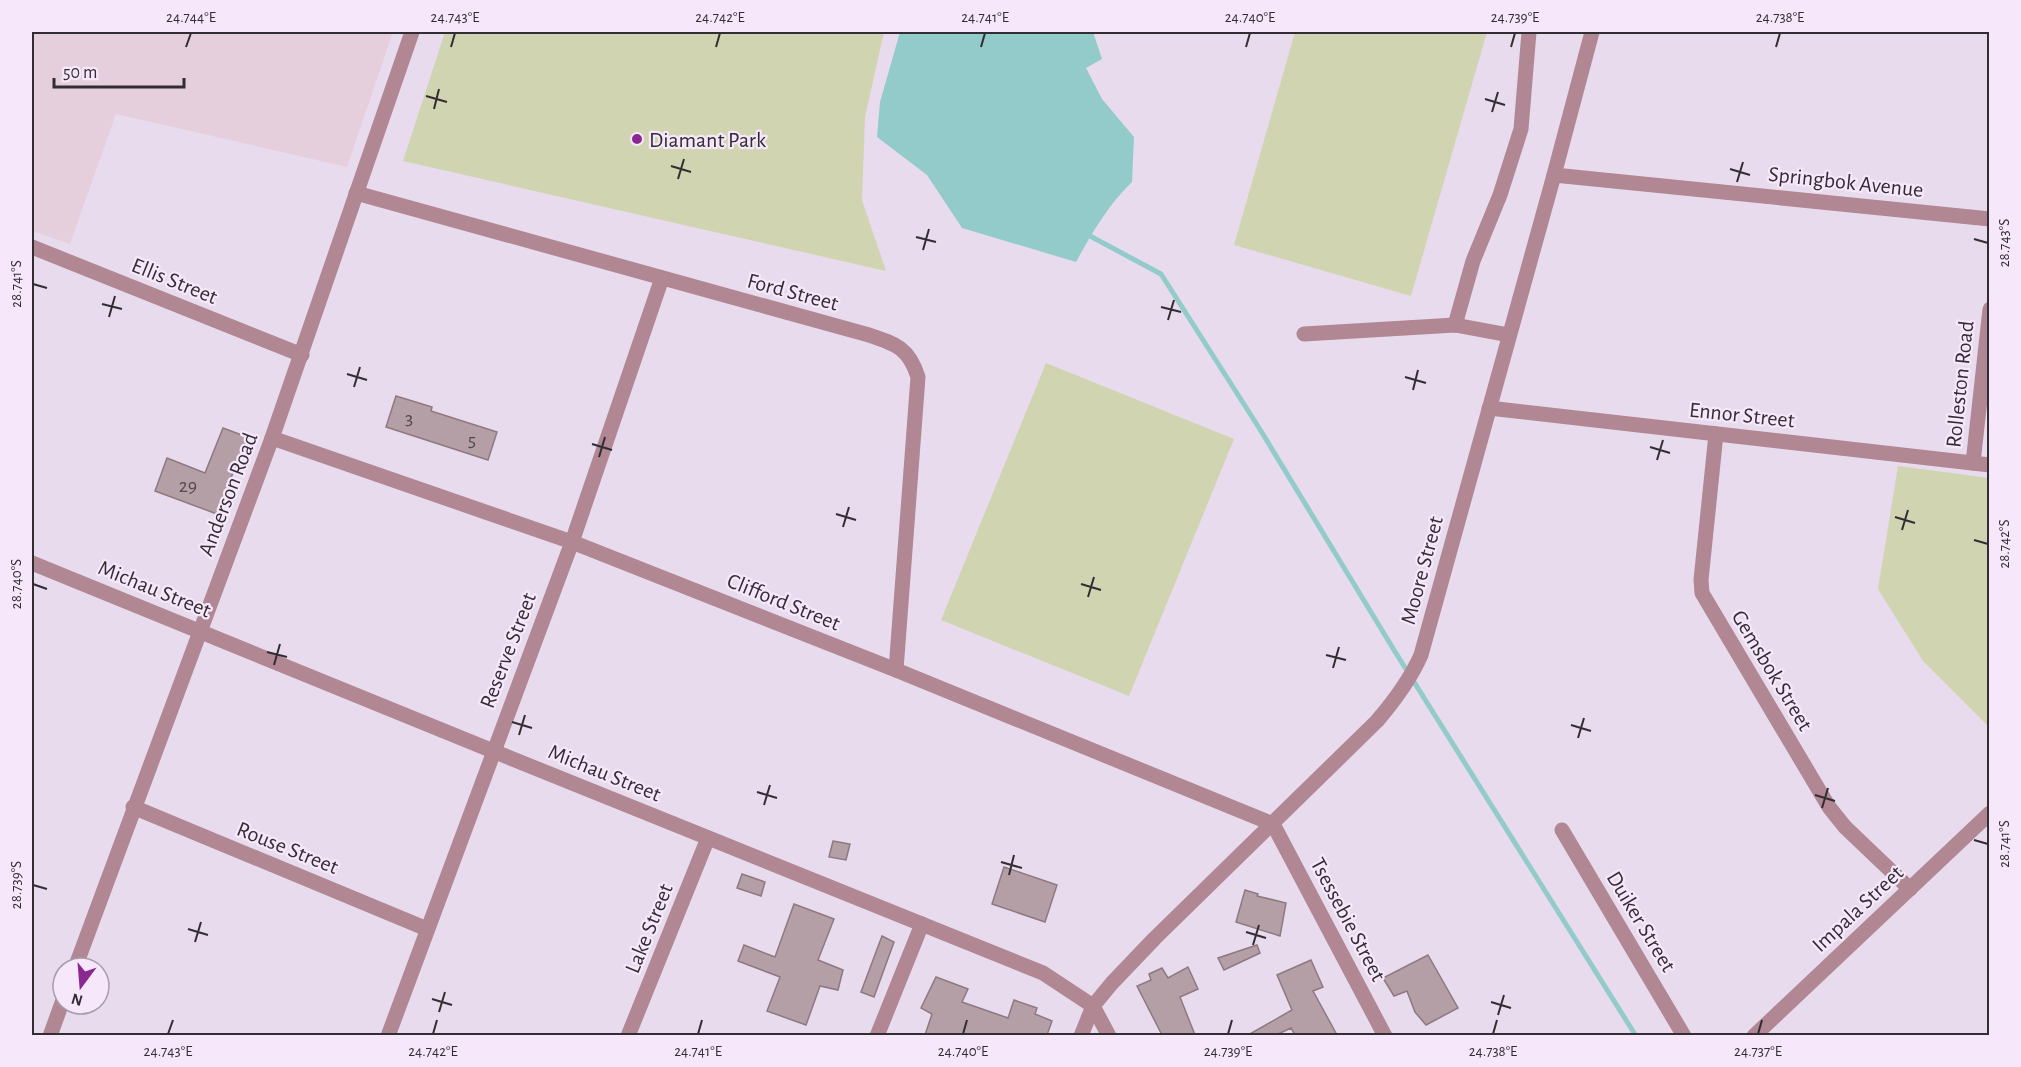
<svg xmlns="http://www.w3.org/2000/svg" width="2021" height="1067" viewBox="0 0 2021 1067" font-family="'Alegreya Sans',sans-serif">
	<rect width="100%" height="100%" fill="#e8dbed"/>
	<path fill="#e5cfdd" d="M 32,32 L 393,32 L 347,167 L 116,114 L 70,244 L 32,231 Z"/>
	<g fill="#d1d4b0">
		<path d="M 445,32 L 884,32 L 865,117 L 862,200 L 886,271 L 403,161 Z"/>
		<path d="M 1295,32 L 1487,32 L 1411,296 L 1234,245 Z"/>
		<path d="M 1046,363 L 1234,439 L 1129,696 L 941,620 Z"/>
		<path d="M 1898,466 L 1989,478 L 1989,727 L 1923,661 L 1878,589 Z"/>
	</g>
	<path fill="#93cbcb" d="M 900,32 L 1093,32 L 1102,59 L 1086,68 L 1102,99 L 1134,137 L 1132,182 C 1108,205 1092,233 1076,262 L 962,228 L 927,175 L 877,137 L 880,102 Z"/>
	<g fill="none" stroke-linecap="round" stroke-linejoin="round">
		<path stroke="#93cbcb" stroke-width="5" d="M 1090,236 L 1161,274 L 1261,431 L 1394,650 L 1636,1036"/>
	</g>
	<g fill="#b59fa7" stroke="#8e7981" stroke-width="1.5">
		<path d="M 396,396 L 432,407 L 431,411 L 497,432 L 488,460 L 386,427 Z"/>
		<path d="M 223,428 L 247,437 L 217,514 L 155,491 L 167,458 L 205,473 Z"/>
		<path d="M 833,841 L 850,844 L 846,860 L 829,857 Z"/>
		<path d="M 1004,867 L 1057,885 L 1045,922 L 992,904 Z"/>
		<path d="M 742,874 L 765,882 L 761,896 L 737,888 Z"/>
		<path d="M 1245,890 L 1258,894 L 1257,896 L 1286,903 L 1280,936 L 1236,922 Z"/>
		<path d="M 794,904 L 834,919 L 818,960 L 843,970 L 838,990 L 820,986 L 806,1025 L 767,1011 L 780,977 L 738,961 L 744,945 L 775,957 Z"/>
		<path d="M 882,936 L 894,942 L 874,997 L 861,992 Z"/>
		<path d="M 1257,945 L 1260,953 L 1224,970 L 1218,958 Z"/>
		<path d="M 1428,955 L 1458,1008 L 1426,1025 L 1415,1012 L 1407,991 L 1394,996 L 1383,978 Z"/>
		<path d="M 1311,960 L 1323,987 L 1313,991 L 1337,1035 L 1295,1035 L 1291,1028 L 1276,1035 L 1248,1035 L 1292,1010 L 1277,975 Z"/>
		<path d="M 1188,967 L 1198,989 L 1180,997 L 1195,1035 L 1162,1035 L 1137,986 L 1151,980 L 1149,974 L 1162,968 L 1168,978 Z"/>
		<path d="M 936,977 L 968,989 L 962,1002 L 1008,1018 L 1014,1000 L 1037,1008 L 1035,1014 L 1052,1021 L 1047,1035 L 925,1035 L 932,1014 L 921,1008 Z"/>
	</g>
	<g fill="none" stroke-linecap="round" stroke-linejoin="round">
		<g stroke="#b08793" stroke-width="15">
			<path d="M 1554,175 L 1990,219"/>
			<path d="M 356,193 L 869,335 C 896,344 909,348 918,377 L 896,670"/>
			<path d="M 32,247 L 302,355"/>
			<path d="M 1455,325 L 1473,261 L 1500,195 L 1521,129 L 1529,32"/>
			<path d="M 1304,334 L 1455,325 L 1509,335"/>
			<path d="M 1489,408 L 1990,465"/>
			<path d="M 1716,434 L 1701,580 L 1702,593 L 1829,807 L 1845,827 L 1910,889"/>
			<path d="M 272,438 L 572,542 L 896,670 L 1273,824 L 1385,1036"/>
			<path d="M 1973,463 L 1990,309"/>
			<path d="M 32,563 L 493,751 L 1043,973 L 1093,1006 L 1109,1036"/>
			<path d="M 133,807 L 427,929"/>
			<path d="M 1562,830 L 1684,1036"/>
			<path d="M 75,968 L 272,438 L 412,32"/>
			<path d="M 50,1036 L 63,1000"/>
			<path d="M 388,1036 L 572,542 L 662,278"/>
			<path d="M 628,1036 L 708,838"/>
			<path d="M 877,1036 L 922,924"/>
			<path d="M 1081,1036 L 1093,1006 L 1112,983 L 1155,938 L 1377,721 C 1395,700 1410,680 1421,655 L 1554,175 L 1592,32"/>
			<path d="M 1754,1036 L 1990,813"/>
		</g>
	</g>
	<path fill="none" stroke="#322c33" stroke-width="2" d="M 186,47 L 191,33M 451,47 L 455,33M 716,47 L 720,33M 981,47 L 985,33M 1246,47 L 1250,33M 1511,47 L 1515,33M 1776,47 L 1780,33M 426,96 L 447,102M 1485,99 L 1505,105M 434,109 L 439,89M 1492,112 L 1498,92M 671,166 L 691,172M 1730,169 L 1750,175M 678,179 L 684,159M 1737,182 L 1743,162M 916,237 L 936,242M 1974,239 L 1988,243M 923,250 L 929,229M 33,284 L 47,288M 102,304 L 122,309M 1161,307 L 1181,312M 109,317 L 115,296M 1168,320 L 1174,300M 347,374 L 367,380M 1405,377 L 1426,383M 354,387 L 360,367M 1413,390 L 1418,370M 592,444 L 612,450M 1650,447 L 1670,453M 599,457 L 605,437M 1657,460 L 1663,440M 836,514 L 856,520M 1895,517 L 1915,523M 843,527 L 849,507M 1902,530 L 1908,510M 1974,540 L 1988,544M 33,584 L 47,589M 1081,584 L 1101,590M 1088,597 L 1094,577M 267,652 L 287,657M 1326,655 L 1346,660M 274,665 L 280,644M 1333,668 L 1339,647M 512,722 L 532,728M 1571,725 L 1591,731M 519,735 L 525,715M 1578,738 L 1584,718M 757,792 L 777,798M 1815,795 L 1835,801M 764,805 L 770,785M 1822,808 L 1828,788M 1974,840 L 1988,844M 1001,862 L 1022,868M 1009,875 L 1014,855M 33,885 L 47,889M 188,929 L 208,935M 1246,932 L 1266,938M 195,942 L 201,922M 1253,945 L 1259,925M 432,999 L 452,1005M 1491,1002 L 1511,1008M 439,1012 L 445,992M 1498,1015 L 1504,995M 168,1034 L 173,1020M 433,1034 L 437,1020M 698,1034 L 702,1020M 963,1034 L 967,1020M 1228,1034 L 1232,1020M 1493,1034 L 1497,1020M 1758,1034 L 1762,1020"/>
	<circle fill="#892891" stroke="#f6e8fa" stroke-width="2" cx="637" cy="139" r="6"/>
	<g text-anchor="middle" stroke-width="4.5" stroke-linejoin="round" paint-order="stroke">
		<g font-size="20" fill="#534950">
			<text x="409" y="424">3</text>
			<text x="472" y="446">5</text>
			<text x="188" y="492">29</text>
		</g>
		<g font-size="22" fill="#322c33" stroke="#f6e8fa" text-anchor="start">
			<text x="649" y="147">Diamant Park</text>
		</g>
		<g font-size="22" fill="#322c33" stroke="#f6e8fa">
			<text transform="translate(1846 181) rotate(6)" y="8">Springbok Avenue</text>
			<text transform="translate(175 280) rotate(22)" y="8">Ellis Street</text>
			<text transform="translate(793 291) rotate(15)" y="8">Ford Street</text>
			<text transform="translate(1959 384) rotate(-84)" y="8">Rolleston Road</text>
			<text transform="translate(1742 414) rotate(6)" y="8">Ennor Street</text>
			<text transform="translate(227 494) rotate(-69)" y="8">Anderson Road</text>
			<text transform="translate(1421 570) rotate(-75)" y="8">Moore Street</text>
			<text transform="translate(155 588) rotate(22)" y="8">Michau Street</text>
			<text transform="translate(784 601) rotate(22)" y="8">Clifford Street</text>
			<text transform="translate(507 650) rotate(-69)" y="8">Reserve Street</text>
			<text transform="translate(1773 670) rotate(59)" y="8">Gemsbok Street</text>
			<text transform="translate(605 772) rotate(22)" y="8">Michau Street</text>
			<text transform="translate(288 847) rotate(22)" y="8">Rouse Street</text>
			<text transform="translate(1857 908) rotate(-43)" y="8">Impala Street</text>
			<text transform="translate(1349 919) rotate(62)" y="8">Tsessebie Street</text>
			<text transform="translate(1642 921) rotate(59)" y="8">Duiker Street</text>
			<text transform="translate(648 928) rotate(-68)" y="8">Lake Street</text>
		</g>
	</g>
	<rect width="2021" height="1067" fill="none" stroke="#f6e8fa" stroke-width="66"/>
	<g transform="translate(81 986) rotate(196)"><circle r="28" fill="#f6e8fa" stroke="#a89daa" stroke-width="1.5"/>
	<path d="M0-4.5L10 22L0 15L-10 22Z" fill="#892891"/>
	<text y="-9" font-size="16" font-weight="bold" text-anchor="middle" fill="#322c33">N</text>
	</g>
	<path d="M54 78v9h130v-9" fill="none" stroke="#322c33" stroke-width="3"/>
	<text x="63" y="78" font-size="18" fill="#322c33" stroke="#f6e8fa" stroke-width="4.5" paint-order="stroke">50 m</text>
	<rect x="33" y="33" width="1955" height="1001" fill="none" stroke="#322c33" stroke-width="2"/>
	<g font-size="15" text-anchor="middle" fill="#322c33">
		<text x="191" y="22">24.744°E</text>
		<text x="455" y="22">24.743°E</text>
		<text x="720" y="22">24.742°E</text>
		<text x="985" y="22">24.741°E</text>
		<text x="1250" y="22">24.740°E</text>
		<text x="1515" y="22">24.739°E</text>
		<text x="1780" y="22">24.738°E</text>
		<text transform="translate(2004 243) rotate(-90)" y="5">28.743°S</text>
		<text transform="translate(16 284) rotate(-90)" y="5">28.741°S</text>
		<text transform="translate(2004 544) rotate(-90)" y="5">28.742°S</text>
		<text transform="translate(16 584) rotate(-90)" y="5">28.740°S</text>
		<text transform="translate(2004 844) rotate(-90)" y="5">28.741°S</text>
		<text transform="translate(16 885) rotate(-90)" y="5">28.739°S</text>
		<text x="168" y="1056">24.743°E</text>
		<text x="433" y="1056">24.742°E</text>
		<text x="698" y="1056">24.741°E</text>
		<text x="963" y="1056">24.740°E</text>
		<text x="1228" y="1056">24.739°E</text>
		<text x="1493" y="1056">24.738°E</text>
		<text x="1758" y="1056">24.737°E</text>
	</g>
</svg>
